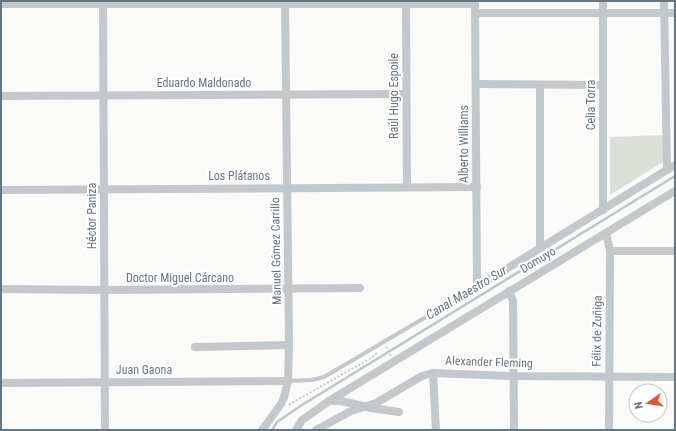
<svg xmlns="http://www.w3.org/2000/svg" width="676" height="431" viewBox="0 0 676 431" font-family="'Roboto Condensed',sans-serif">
	<rect width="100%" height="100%" fill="#fafaf8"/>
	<path fill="#dadfd7" d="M 663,135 L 663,162 L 610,195 L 610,137 Z"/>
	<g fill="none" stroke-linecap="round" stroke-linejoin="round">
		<path stroke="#bbc7cb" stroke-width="2.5" d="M 272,430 L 277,422 L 302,405 L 675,176"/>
		<g stroke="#bbbfc2" stroke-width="1.5" stroke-dasharray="2 2" stroke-linecap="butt">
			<path d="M 386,347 L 391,356"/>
			<path d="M 289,405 L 297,400 L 373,357 L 378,352"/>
		</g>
		<path stroke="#c3c8cc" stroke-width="4" d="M 288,381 L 312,380 L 324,377 L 477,287"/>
		<g stroke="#c3c8cc" stroke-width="8">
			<path d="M 103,1 L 105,430"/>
			<path d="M 475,1 L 477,287"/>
			<path d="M 603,1 L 603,210"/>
			<path d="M 664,1 L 667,170"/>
			<path d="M 1,4 L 475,4"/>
			<path d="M 406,4 L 407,187"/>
			<path d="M 475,13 L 675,13"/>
			<path d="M 476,84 L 603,85"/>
			<path d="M 540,85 L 540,248"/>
			<path d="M 1,96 L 406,94"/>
			<path d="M 1,190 L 477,187"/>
			<path d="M 606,233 L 610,251 L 609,430"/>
			<path d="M 610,251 L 675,251"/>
			<path d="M 477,287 L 675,165"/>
			<path d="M 1,289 L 104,290 L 360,288"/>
			<path d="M 509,291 L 513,301 L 514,430"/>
			<path d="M 195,347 L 289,345"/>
			<path d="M 433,373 L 436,430"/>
			<path d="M 1,383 L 288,381"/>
			<path d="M 329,401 L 341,401 L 371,408 L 399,412"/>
			<path d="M 262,430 L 281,404 L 284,397 L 288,381 L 289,345 L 285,1"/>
			<path d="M 296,430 L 302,420 L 329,401 L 675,191"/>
			<path d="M 316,430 L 351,411 L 376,403 L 422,376 L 433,373 L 513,376 L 675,377"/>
		</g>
	</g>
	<g text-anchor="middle" stroke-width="4" stroke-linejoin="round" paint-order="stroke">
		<g font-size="12" fill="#657683" stroke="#fff">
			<text x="204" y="87">Eduardo Maldonado</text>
			<text transform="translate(394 96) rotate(-90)" y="4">Raúl Hugo Espoile</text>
			<text transform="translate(591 105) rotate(-90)" y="4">Celia Torra</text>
			<text transform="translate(464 144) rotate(-90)" y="4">Alberto Williams</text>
			<text x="239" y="180">Los Plátanos</text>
			<text transform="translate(92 216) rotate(-90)" y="4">Héctor Paniza</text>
			<text transform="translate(276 251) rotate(-91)" y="4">Manuel Gómez Carrillo</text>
			<text transform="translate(538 260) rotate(-31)" y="4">Domuyo</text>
			<text x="180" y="282">Doctor Miguel Cárcano</text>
			<text transform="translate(597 331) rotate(-89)" y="4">Félix de Zuñiga</text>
			<text transform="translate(489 362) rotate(2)" y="4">Alexander Fleming</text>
			<text x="144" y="374">Juan Gaona</text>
		</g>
		<g font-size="13" font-style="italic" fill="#60757c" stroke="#fff">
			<text transform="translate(466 292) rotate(-31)" y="5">Canal Maestro Sur</text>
		</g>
	</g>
	<rect width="676" height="431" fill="none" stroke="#657683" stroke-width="4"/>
	<g transform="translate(648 403) rotate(257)"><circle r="19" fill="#ffffff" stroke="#c1c8cd"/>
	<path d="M0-3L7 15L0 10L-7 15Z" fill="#e4572e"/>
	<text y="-6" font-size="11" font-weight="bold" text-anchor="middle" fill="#657683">N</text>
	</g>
</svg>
